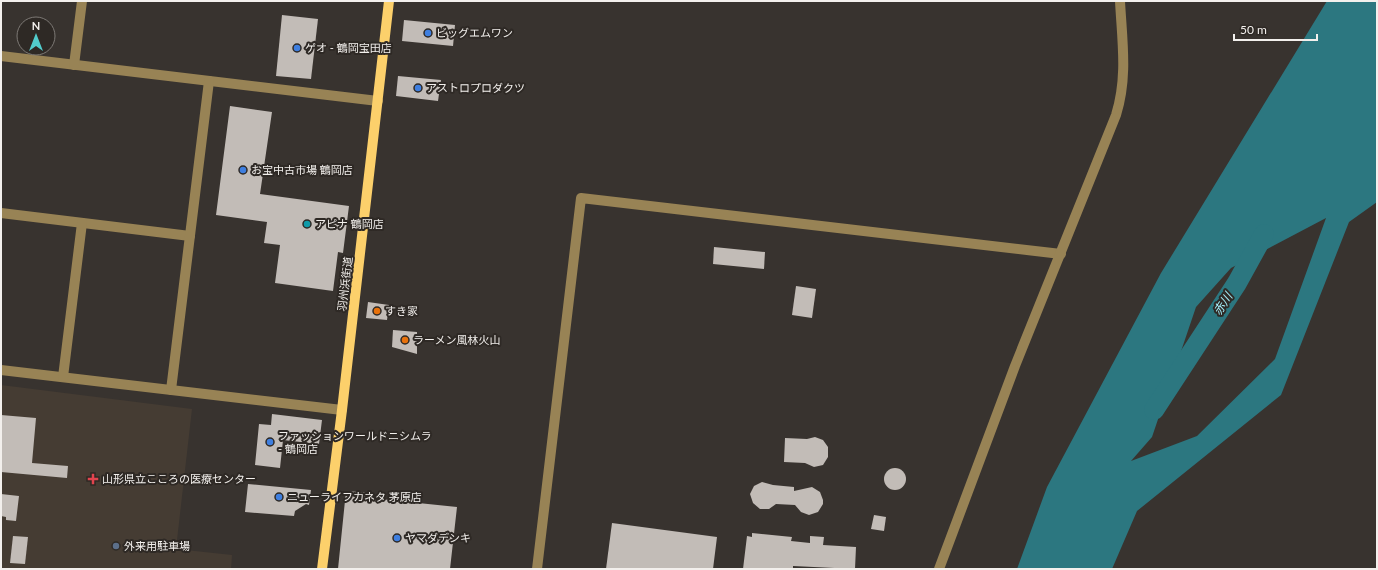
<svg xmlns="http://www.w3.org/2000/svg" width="1378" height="570" viewBox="0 0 1378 570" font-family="Lato,'Noto Sans JP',sans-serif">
	<rect width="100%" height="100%" fill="#38332f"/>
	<path fill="#453c33" d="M 1,385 L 192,409 L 176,549 L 232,555 L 231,569 L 1,569 Z"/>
	<path fill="#2c7780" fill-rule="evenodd" d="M 1327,1 L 1377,1 L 1377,202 L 1349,222 L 1281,395 L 1137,511 L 1112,569 L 1017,569 L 1047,487 L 1161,273 ZM 1326,218 L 1275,359 L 1197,436 L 1131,461 L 1152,437 L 1196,307 L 1231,268 Z"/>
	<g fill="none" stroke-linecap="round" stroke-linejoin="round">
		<path stroke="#2c7780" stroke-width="20" d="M 1154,410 L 1237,283 L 1264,234"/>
	</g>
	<g fill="#c2bcb7">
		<path d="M 282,15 L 318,19 L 311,79 L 276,76 Z"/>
		<path d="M 404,20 L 455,25 L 453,46 L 402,41 Z"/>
		<path d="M 398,76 L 441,80 L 438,101 L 396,96 Z"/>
		<path d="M 230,106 L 272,112 L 260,194 L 349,206 L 343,253 L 338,252 L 333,291 L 275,283 L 280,245 L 264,243 L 267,222 L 216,215 Z"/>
		<path d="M 714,247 L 765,252 L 764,269 L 713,264 Z"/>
		<path d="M 796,286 L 816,289 L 812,318 L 792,315 Z"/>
		<path d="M 368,302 L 389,305 L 387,320 L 366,318 Z"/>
		<path d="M 393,330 L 417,332 L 417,354 L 392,347 Z"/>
		<path d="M 272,414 L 322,420 L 319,444 L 283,440 L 280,468 L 255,465 L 259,424 L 271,425 Z"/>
		<path d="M 1,415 L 36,418 L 32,463 L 68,466 L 67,478 L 1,472 Z"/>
		<path d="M 815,437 L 823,440 L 828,447 L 828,457 L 823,465 L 814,467 L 805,463 L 784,462 L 785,438 L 807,439 Z"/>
		<circle cx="895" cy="479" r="11"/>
		<path d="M 762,482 L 773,485 L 794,487 L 794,491 L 812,487 L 820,492 L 823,500 L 823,504 L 818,512 L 809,515 L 801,512 L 795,505 L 776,504 L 769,509 L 760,509 L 753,503 L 750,494 L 754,486 Z"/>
		<path d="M 248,484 L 311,490 L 309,505 L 306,504 L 295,511 L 294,516 L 245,512 Z"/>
		<path d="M 346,491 L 370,493 L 370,498 L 457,507 L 450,569 L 338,569 Z"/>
		<path d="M 1,494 L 19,496 L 16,521 L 6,520 L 6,517 L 1,516 Z"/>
		<path d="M 874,515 L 886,517 L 884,531 L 871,529 Z"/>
		<path d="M 612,523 L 717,537 L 713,569 L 606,569 Z"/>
		<path d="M 752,533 L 792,537 L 791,541 L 810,543 L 810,536 L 824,537 L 823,545 L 856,547 L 855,569 L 793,566 L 793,569 L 743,569 L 747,536 L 752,537 Z"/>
		<path d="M 13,536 L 28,537 L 25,564 L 10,563 Z"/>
	</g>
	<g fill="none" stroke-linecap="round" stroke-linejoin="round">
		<g stroke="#988355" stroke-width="10">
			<path d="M 1,56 L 378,101"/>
			<path d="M 74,65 L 82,1"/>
			<path d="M 1,213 L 190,236"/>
			<path d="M 1,370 L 342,410"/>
			<path d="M 63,377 L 82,223"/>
			<path d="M 171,390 L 209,81"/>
			<path d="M 537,569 L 581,198 L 1061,254"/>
			<path d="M 939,569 L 1015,366 L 1116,115 C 1128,77 1122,40 1120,1"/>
		</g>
		<path stroke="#fcd06b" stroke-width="10" d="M 322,569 L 342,410 L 389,1"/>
	</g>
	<g fill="#3f7fe0" stroke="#2e2925" stroke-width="1.5">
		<circle cx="428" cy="33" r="4"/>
		<circle cx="297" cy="48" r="4"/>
		<circle cx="418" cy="88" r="4"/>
		<circle cx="243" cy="170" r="4"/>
		<circle cx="270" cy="442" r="4"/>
		<circle cx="279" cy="497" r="4"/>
		<circle cx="397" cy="538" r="4"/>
	</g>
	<circle fill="#0f9aa8" stroke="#2e2925" stroke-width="1.5" cx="307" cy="224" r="4"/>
	<g fill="#e8710a" stroke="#2e2925" stroke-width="1.5">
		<circle cx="377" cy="311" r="4"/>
		<circle cx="405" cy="340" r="4"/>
	</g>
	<path fill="#e0444e" stroke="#2e2925" stroke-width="1.5" d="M91 473h4v4h4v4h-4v4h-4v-4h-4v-4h4z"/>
	<circle fill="#5c6f8a" stroke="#2e2925" stroke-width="1.5" cx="116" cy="546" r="4"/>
	<g text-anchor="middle" stroke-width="4" stroke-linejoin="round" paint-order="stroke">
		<g font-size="11" fill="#f3f0ed" stroke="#2e2925" text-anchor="start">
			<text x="436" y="37">ビッグエムワン</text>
			<text x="305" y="52">ゲオ - 鶴岡宝田店</text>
			<text x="426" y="92">アストロプロダクツ</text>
			<text x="251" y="174">お宝中古市場 鶴岡店</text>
			<text x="315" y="228">アピナ 鶴岡店</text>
			<text x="385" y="315">すき家</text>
			<text x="413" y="344">ラーメン風林火山</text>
			<text x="278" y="440">ファッションワールドニシムラ<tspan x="278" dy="13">- 鶴岡店</tspan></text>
			<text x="102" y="483">山形県立こころの医療センター</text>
			<text x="287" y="501">ニューライフカネタ 茅原店</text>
			<text x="405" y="542">ヤマダデンキ</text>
			<text x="124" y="550">外来用駐車場</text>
		</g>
		<g font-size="11" fill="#f3f0ed" stroke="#2e2925">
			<text transform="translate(345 284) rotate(-83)" y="4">羽州浜街道</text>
		</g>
		<g font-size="12" font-style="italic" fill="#a4edf8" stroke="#2e2925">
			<text transform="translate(1223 304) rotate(-57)" y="4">赤川</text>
		</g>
	</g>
	<rect width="1378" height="570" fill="none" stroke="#f3f0ed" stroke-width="4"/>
	<g transform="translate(36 36)"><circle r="19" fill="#2e2925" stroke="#7d7975"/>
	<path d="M0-3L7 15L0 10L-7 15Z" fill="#52cdcd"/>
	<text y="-6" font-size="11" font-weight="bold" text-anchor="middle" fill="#f3f0ed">N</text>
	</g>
	<path d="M1234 34v6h83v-6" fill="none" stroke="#f3f0ed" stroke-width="2"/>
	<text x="1240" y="34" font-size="12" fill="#f3f0ed" stroke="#2e2925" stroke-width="3" paint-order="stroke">50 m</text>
</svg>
